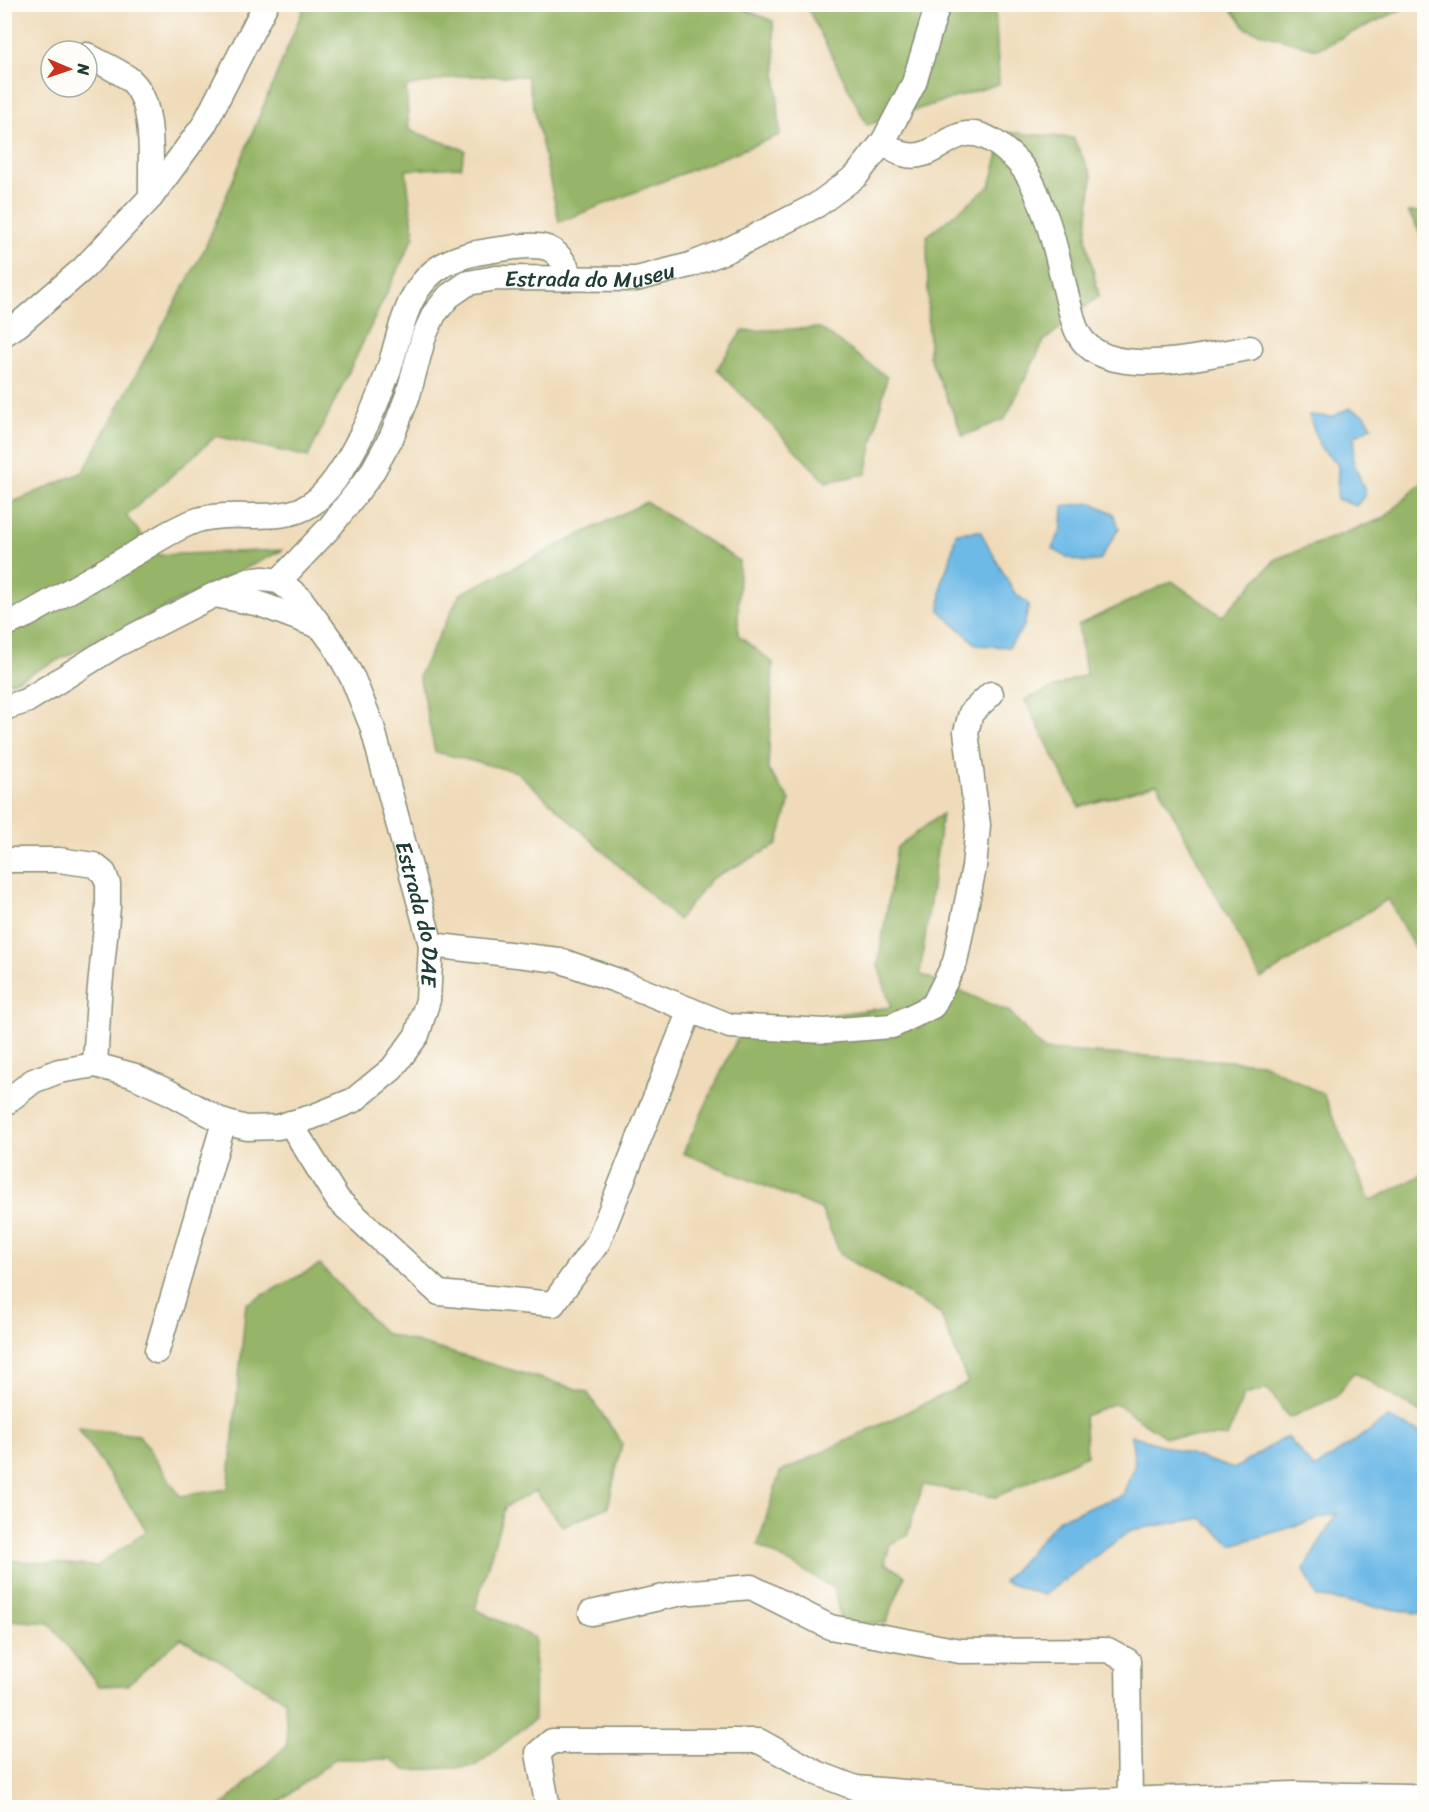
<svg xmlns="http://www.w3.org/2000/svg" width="1429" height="1812" viewBox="0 0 1429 1812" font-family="Sriracha,sans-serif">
	<rect width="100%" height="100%" fill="#fdfcf7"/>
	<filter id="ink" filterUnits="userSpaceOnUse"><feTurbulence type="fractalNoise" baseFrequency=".0167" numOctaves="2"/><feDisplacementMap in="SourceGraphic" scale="12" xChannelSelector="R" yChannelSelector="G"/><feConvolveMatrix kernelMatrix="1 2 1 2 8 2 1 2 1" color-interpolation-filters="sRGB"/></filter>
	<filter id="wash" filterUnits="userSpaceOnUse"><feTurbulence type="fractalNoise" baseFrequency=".008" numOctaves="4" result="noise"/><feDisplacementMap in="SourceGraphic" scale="24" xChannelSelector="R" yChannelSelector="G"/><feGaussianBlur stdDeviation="1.35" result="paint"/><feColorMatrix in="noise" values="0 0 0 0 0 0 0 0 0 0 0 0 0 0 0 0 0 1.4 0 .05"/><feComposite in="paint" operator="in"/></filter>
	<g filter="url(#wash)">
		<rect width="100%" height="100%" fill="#efdbba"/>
		<g fill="#96b568" stroke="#5a794e" stroke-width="1.5">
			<path d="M 731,4 L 773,21 L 780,135 L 559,222 L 527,76 L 461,76 L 406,87 L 409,130 L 465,150 L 461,167 L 406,170 L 414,236 L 308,457 L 216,436 L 126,516 L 158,555 L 283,550 L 15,681 L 5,683 L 4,506 L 83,472 L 205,248 L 305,5 Z"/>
			<path d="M 806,5 L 995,5 L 999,84 L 867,125 Z"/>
			<path d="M 1228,5 L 1411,5 L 1317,49 L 1247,29 Z"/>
			<path d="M 1005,132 L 1073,138 L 1092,176 L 1086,239 L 1099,296 L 1044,341 L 1005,419 L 963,436 L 929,356 L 927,236 L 990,186 Z"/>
			<path d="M 1408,212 L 1424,212 L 1424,239 Z"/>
			<path d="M 820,328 L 887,377 L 866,474 L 826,482 L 717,369 L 742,331 Z"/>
			<path d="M 1424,481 L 1424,966 L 1388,899 L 1261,979 L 1157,784 L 1079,807 L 1025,700 L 1086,674 L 1078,625 L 1172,581 L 1222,616 L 1276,559 L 1384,518 Z"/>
			<path d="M 646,502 L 739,561 L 738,635 L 773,663 L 768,770 L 790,800 L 777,845 L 711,879 L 678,920 L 517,772 L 435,752 L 419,675 L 460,594 Z"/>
			<path d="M 942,814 L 920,974 L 1010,1012 L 1043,1050 L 1262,1063 L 1323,1094 L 1370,1201 L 1424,1174 L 1424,1415 L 1354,1372 L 1336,1397 L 1289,1418 L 1268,1389 L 1244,1395 L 1227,1437 L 1165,1437 L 1115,1403 L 1084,1416 L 1087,1455 L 996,1497 L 923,1485 L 907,1536 L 890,1544 L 885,1563 L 905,1576 L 886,1623 L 841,1622 L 834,1588 L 758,1545 L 780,1472 L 968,1383 L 940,1313 L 841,1255 L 821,1209 L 683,1153 L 743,1026 L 891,1007 L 878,965 L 897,847 Z"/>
			<path d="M 320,1265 L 384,1333 L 587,1392 L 622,1443 L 608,1507 L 563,1526 L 535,1491 L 505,1507 L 475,1609 L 535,1638 L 534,1720 L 474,1767 L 406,1770 L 391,1759 L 335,1759 L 280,1801 L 277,1807 L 221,1807 L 287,1745 L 285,1700 L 181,1638 L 127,1685 L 99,1686 L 49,1623 L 8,1620 L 5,1636 L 5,1560 L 97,1566 L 147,1531 L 78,1428 L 139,1435 L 180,1496 L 228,1489 L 246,1304 Z"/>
		</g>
		<g fill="#6ebae7" stroke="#467c8e" stroke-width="1.5">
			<path d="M 1349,408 L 1365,415 L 1372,426 L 1355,436 L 1353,461 L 1366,494 L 1356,506 L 1337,499 L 1338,465 L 1320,447 L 1309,415 L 1332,417 Z"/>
			<path d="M 1092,503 L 1113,513 L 1119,528 L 1100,560 C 1082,565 1067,559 1052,548 L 1062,529 L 1063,506 Z"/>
			<path d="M 980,531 L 1014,592 L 1029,605 L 1024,626 L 1009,647 L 977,645 L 940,611 L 942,580 L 950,561 L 956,533 Z"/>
			<path d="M 1388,1418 L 1424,1434 L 1424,1614 L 1317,1597 L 1304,1569 L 1337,1513 L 1232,1545 L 1202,1518 L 1131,1530 L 1044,1595 L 1003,1582 L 1059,1519 L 1123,1495 L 1135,1464 L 1131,1435 L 1234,1469 L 1287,1436 L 1314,1469 Z"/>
		</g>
	</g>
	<g filter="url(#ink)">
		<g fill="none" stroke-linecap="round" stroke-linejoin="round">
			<defs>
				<g id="minor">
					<path d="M 87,55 C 100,63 116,69 128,78 C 157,99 150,163 151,197"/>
					<path d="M 883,142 C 889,146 896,152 903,154 C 938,165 952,117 991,140 C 999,144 1006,151 1013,157 C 1031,173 1039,198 1047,220 C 1059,255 1064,291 1075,326 C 1095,386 1204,355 1250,348"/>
					<path d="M 4,334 L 18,325 L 84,268 L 151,197 L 204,125 L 266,4"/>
					<path id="s1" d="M 279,581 L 330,527 L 371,474 L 392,436 L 408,395 L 424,336 L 434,314 L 449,296 L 468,283 L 496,278 L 636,279 L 690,265 L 730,249 L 817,205 L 856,176 L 883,142 L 914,83 L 938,4"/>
					<path d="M 215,595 L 260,604 L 321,627"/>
					<path d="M 4,625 L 27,615 C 63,595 98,574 134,554 C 154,542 176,527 198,520 C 235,509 281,526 313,503 C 345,479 376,407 389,369 C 401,332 406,285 445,264 C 467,252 490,251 515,247 C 549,243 558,248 572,278"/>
					<path id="s2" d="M 4,708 L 26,701 L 116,645 L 214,595 L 248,581 L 263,579 L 279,581 L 300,598 L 335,646 L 353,679 L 372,726 L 431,945 L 428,1000 L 417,1035 L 392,1069 L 354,1100 L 312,1117 L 278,1127 L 247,1128 L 224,1122 L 169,1092 L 132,1075 L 95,1065 L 59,1071 L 33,1081 L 4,1104"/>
					<path d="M 4,860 L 59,860 L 94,865 L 104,873 L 108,884 L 108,907 L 99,997 L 95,1065"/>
					<path d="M 431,945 L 559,960 L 621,982 L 730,1026 L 825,1031 L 892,1026 L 933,1006 L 955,962 L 974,867 L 978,825 L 966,732 L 971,713 L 991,694"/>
					<path d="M 290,1123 L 338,1200 L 439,1293 L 553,1304 L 598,1242 L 690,1010"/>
					<path d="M 157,1351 L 224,1122"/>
					<path d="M 591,1613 L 682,1593 L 751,1587 L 830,1627 L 960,1651 L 1108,1650 L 1128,1661 L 1130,1799"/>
					<path d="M 548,1808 L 538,1753 L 552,1741 L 759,1741 L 817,1773 L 856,1788 L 1037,1803 L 1293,1794 L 1408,1796 L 1424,1798"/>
				</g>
			</defs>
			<use href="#minor" stroke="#878c77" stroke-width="27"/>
			<use href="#minor" stroke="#fff" stroke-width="24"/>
		</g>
	</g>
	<g text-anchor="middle" stroke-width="5" stroke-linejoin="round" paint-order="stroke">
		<g font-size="22" fill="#1f3d34" stroke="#fdfcf7">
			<text dy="8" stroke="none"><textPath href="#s1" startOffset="483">Estrada do Museu</textPath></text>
			<text dy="8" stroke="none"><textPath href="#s2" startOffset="676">Estrada do DAE</textPath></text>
		</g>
	</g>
	<rect width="1429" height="1812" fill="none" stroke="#fdfcf7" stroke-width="24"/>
	<g transform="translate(69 69) rotate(92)"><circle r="28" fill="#fdfcf7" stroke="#a4b0a9" stroke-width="1.5"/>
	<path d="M0-4.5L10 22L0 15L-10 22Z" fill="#c8321e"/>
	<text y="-9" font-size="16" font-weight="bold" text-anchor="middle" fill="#1f3d34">N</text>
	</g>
</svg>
